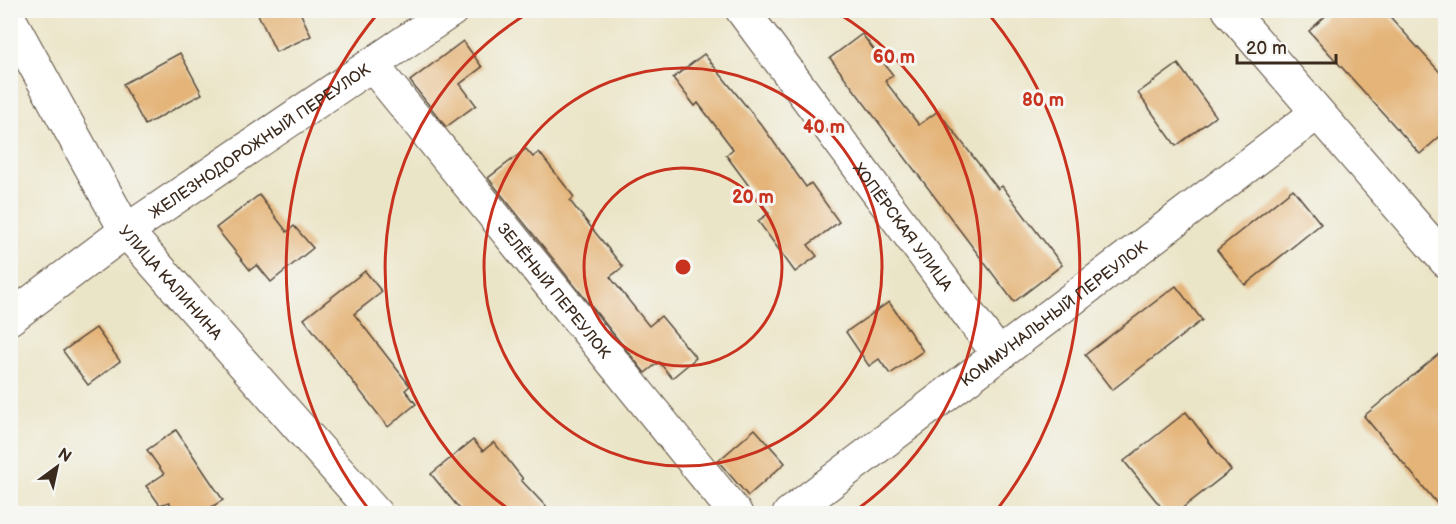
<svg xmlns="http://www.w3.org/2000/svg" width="1456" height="524" viewBox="0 0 1456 524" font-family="'Balsamiq Sans',sans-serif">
	<rect width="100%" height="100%" fill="#f6f6f2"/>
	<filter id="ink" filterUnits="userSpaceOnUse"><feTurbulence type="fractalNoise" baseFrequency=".0167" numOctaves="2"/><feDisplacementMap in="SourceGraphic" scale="12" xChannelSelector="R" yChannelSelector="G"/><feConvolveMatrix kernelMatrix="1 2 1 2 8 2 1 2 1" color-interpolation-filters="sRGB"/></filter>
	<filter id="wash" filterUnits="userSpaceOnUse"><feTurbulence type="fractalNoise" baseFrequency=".008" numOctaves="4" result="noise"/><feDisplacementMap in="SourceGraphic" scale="24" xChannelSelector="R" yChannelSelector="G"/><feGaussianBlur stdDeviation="1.35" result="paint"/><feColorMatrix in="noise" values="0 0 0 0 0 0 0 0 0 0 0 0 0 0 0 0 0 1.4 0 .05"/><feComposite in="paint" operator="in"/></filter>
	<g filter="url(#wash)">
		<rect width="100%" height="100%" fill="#ebe5c8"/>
		<g id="blocks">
			<g fill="#e4b478">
				<path d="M 256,10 L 299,10 L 311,36 L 276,52 Z"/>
				<path d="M 1332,10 L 1384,10 L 1446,79 L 1446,131 L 1420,154 L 1309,31 Z"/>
				<path d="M 862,34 L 893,75 L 885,81 L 919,125 L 938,111 L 998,189 L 1002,186 L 1062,265 L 1014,302 L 830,58 Z"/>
				<path d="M 463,41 L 482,67 L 460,84 L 476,105 L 446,127 L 410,81 Z"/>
				<path d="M 180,53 L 202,94 L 145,125 L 123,84 Z"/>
				<path d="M 704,54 L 763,127 L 806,187 L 811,183 L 839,222 L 808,245 L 817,256 L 795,272 L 758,221 L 769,213 L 726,155 L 733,149 L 698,103 L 695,106 L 673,78 Z"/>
				<path d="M 1178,64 L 1216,116 L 1176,146 L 1138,93 Z"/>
				<path d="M 526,149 L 533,157 L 539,152 L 574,197 L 570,201 L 623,267 L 610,277 L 649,326 L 661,316 L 696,358 L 672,378 L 659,362 L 645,373 L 488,178 Z"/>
				<path d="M 1293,189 L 1321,224 L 1245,285 L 1217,250 Z"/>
				<path d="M 259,195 L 287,232 L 294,226 L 313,248 L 271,282 L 257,265 L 250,270 L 216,228 Z"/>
				<path d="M 365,271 L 382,292 L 354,314 L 410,386 L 405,390 L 416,404 L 388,427 L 304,319 Z"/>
				<path d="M 1176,286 L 1202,320 L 1112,390 L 1085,355 Z"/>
				<path d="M 889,302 L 923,351 L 890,374 L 879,359 L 869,366 L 846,332 Z"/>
				<path d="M 96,328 L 120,361 L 88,385 L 63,351 Z"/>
				<path d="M 1446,348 L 1446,513 L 1445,513 L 1364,416 Z"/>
				<path d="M 1186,412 L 1231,470 L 1176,513 L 1166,513 L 1124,461 Z"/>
				<path d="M 755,429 L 785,463 L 748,496 L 718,461 Z"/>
				<path d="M 176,430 L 223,500 L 202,513 L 177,513 L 169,502 L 160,505 L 146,486 L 164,474 L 147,450 Z"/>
				<path d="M 473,440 L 483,451 L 494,442 L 523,479 L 521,480 L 552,513 L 463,513 L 431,474 Z"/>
			</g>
		</g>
	</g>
	<g filter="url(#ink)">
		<use href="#blocks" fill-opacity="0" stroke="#554638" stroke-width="1.5"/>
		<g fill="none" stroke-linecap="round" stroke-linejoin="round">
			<defs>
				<g id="minor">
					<path id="s1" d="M 742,10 L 999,355"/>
					<path id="s2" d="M 10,20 L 126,231 L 376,514"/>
					<path id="s3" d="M 372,65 L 736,514"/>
					<path id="s4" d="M 10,318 L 126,231 L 452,10"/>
					<path id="s5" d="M 789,514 L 1317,113"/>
				</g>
				<path id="secondary" d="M 1229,10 L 1446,261"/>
			</defs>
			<use href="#minor" stroke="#554638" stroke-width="35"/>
			<use href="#secondary" stroke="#554638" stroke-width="35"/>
			<use href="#minor" stroke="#fff" stroke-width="33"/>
			<use href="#secondary" stroke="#fff" stroke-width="33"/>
		</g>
	</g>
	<g fill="none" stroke="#c8321e" stroke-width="3">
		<circle cx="683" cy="267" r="99"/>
		<circle cx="683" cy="267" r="199"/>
		<path d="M514 513A298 298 0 0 1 530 12M836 12A298 298 0 0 1 852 513"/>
		<path d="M370 511A397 397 0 0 1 379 12M987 12A397 397 0 0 1 996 511"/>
	</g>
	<g text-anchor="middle" stroke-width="6" stroke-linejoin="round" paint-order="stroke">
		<g font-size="16" fill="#3b2a1e" stroke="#f6f6f2">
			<text dy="6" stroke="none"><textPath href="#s4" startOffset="306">ЖЕЛЕЗНОДОРОЖНЫЙ ПЕРЕУЛОК</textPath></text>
			<text dy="6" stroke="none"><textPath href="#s1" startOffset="270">ХОПЁРСКАЯ УЛИЦА</textPath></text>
			<text dy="6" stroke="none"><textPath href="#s2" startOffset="309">УЛИЦА КАЛИНИНА</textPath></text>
			<text dy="6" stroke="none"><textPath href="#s3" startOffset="290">ЗЕЛЁНЫЙ ПЕРЕУЛОК</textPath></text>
			<text dy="6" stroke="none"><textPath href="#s5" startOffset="332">КОММУНАЛЬНЫЙ ПЕРЕУЛОК</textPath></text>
		</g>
	</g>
	<circle cx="683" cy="267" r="9" fill="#c8321e" stroke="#f6f6f2" stroke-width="3"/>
	<g font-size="18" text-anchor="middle" font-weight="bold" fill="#c8321e" stroke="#f6f6f2" stroke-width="6" stroke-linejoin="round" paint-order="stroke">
		<text x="894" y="63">60 m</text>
		<text x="1043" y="106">80 m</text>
		<text x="824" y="133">40 m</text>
		<text x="753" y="203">20 m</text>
	</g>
	<rect width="1456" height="524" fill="none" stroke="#f6f6f2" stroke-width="36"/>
	<g transform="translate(57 467) rotate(33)" stroke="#f6f6f2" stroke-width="4.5" paint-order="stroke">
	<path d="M0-4.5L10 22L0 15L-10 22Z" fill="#3b2a1e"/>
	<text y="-9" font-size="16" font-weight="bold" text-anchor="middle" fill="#3b2a1e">N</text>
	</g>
	<path d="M1237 54v9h99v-9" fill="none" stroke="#3b2a1e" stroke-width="3"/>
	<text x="1246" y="54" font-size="18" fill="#3b2a1e" stroke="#f6f6f2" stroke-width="4.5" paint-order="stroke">20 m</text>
</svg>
